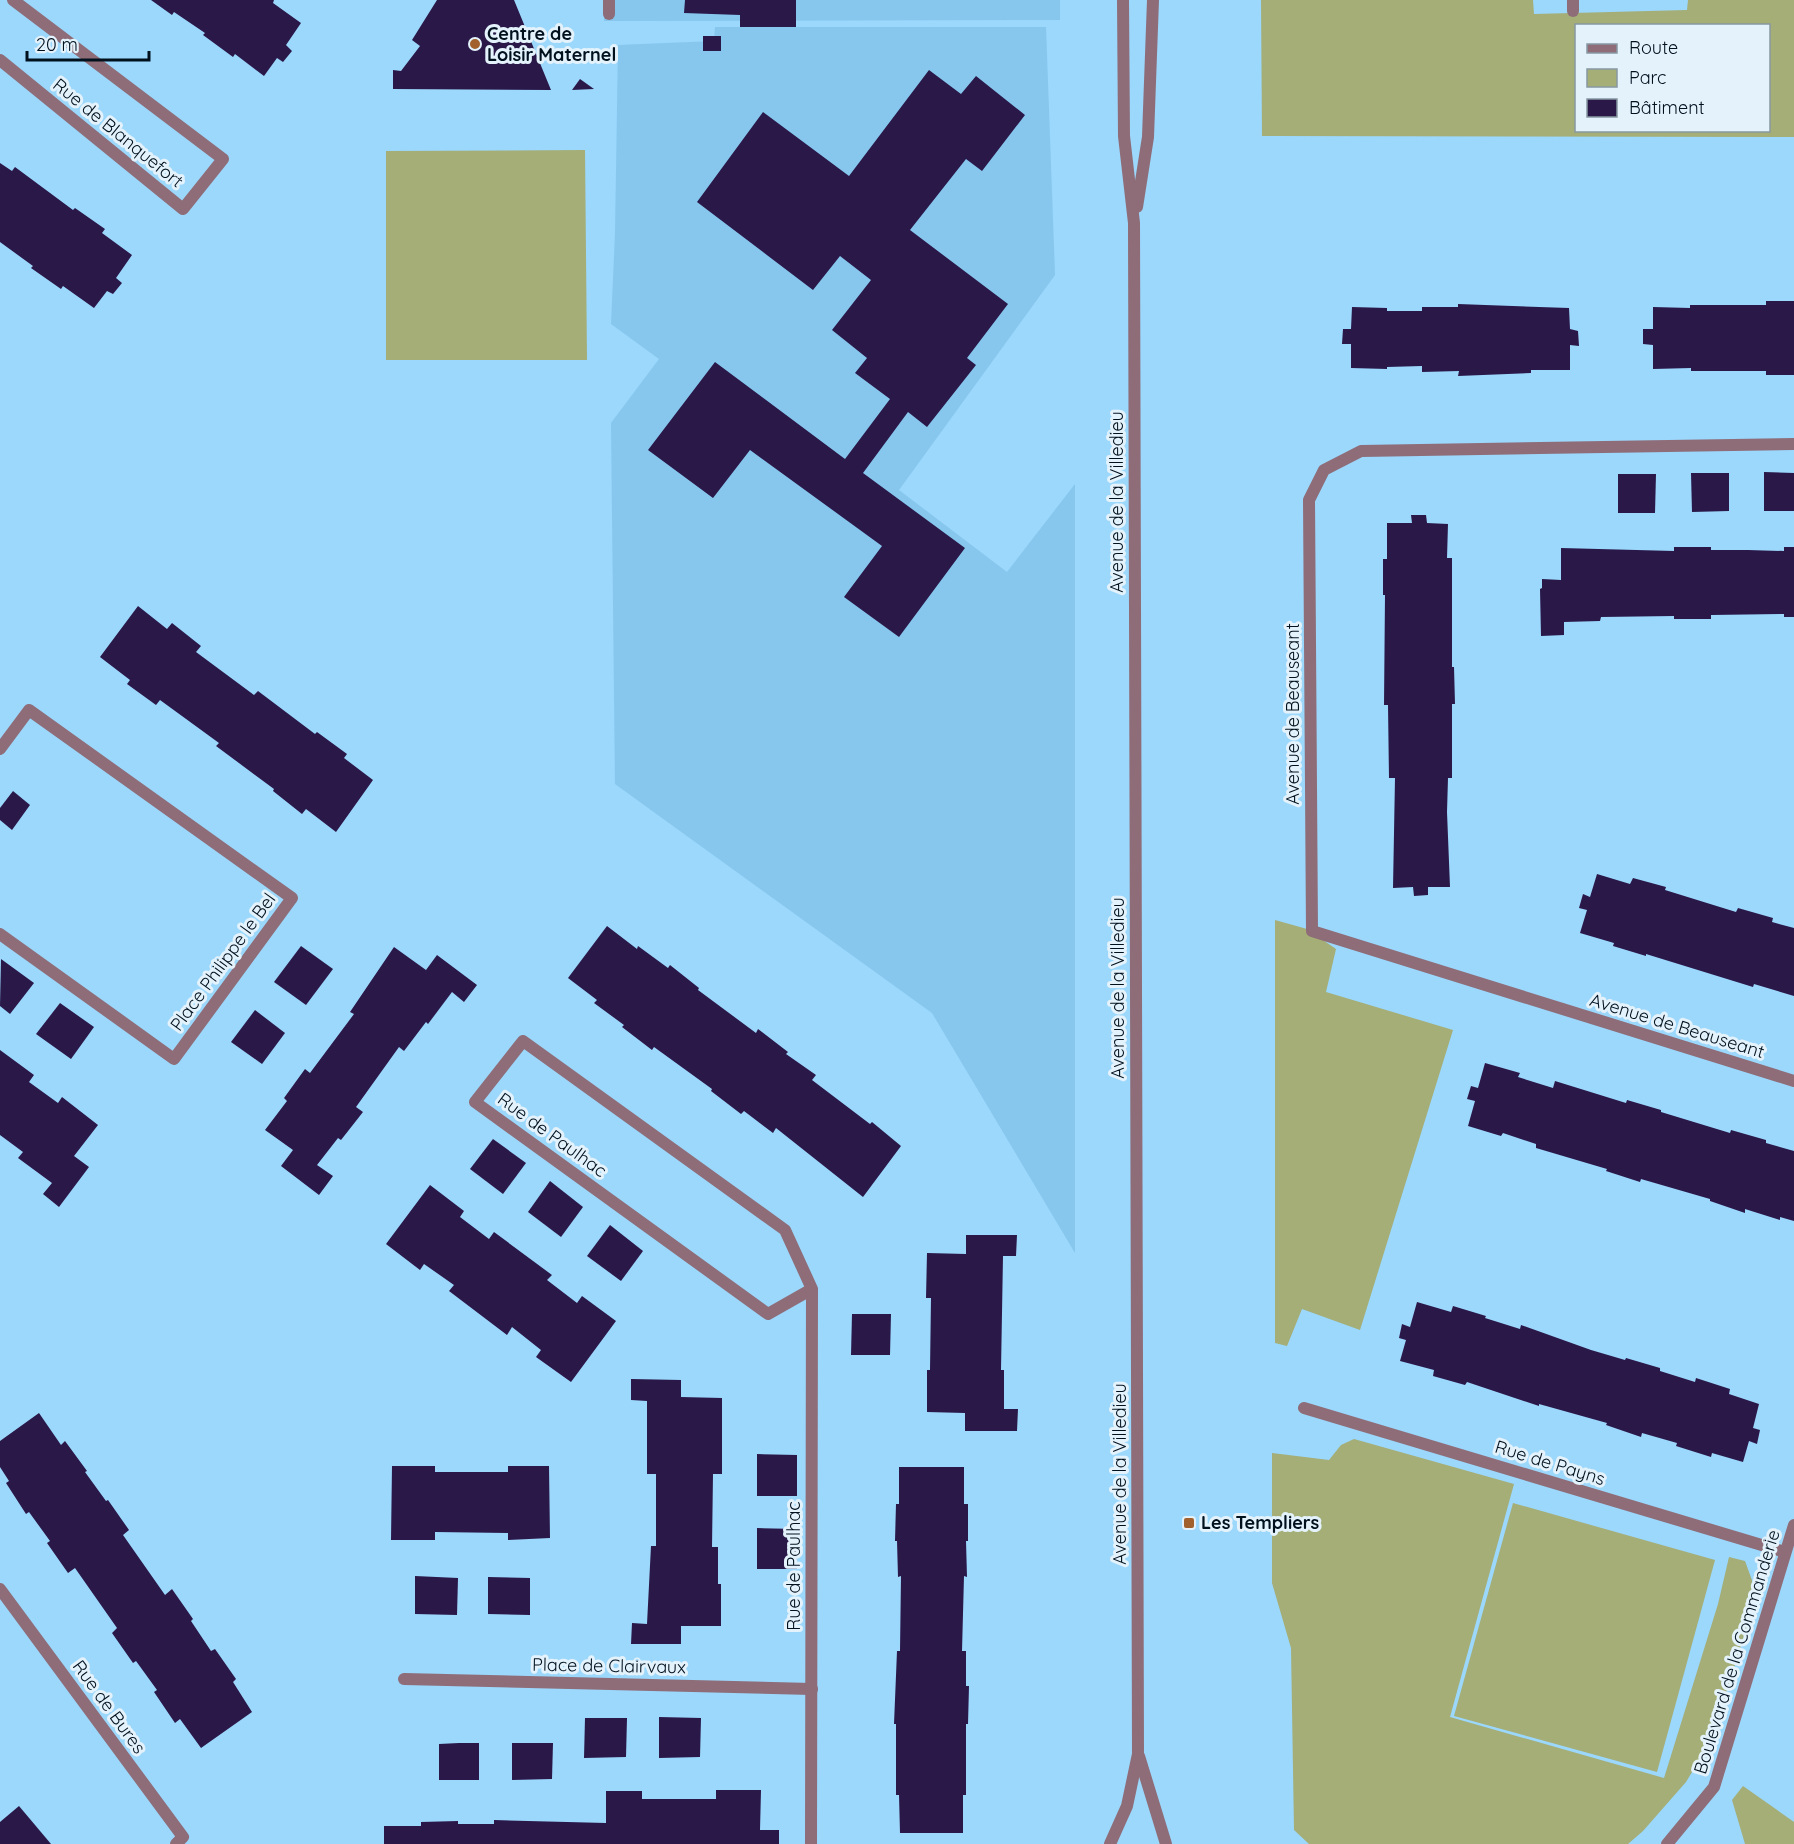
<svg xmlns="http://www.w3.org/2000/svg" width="1794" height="1844" viewBox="0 0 1794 1844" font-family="Quicksand,sans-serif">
	<rect width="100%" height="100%" fill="#9cd7fc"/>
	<g fill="#87c7ee">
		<path d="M 604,0 L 1060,0 L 1060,20 L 604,21 Z"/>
		<path d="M 715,27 L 1046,27 L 1055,275 L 899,490 L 1007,572 L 1075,484 L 1075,1253 L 932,1013 L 615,784 L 611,423 L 659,359 L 611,324 L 615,234 L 618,45 L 714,41 Z"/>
	</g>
	<g fill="#a4ae76" fill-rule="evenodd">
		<path d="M 1261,0 L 1533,0 L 1534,14 L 1687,10 L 1688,0 L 1794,0 L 1794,137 L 1262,136 ZM 1576,26 L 1768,26 L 1768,130 L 1576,130 Z"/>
		<path d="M 585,150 L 587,360 L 386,360 L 386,151 Z"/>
		<path d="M 1275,920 L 1307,929 L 1336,949 L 1326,992 L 1453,1030 L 1360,1330 L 1302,1309 L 1287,1346 L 1275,1343 Z"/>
		<path d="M 1354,1439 L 1514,1484 L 1450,1717 L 1664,1778 L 1718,1604 L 1729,1557 L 1745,1561 L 1757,1594 L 1712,1739 L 1686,1782 L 1643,1831 L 1628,1844 L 1309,1844 L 1294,1830 L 1291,1648 L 1272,1583 L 1272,1453 L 1329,1460 L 1341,1445 Z"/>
		<path d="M 1513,1503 L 1715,1560 L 1657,1772 L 1454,1716 Z"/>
		<path d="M 1743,1786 L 1794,1822 L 1794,1844 L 1745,1844 L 1732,1800 Z"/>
	</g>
	<g fill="#2a1848">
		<path d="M 151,0 L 274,0 L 273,3 L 301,23 L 286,45 L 292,51 L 283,62 L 277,58 L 264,76 L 235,54 L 233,57 L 203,35 L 205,33 L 174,12 L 172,15 Z"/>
		<path d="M 437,0 L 514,0 L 551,90 L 393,89 L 393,70 L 401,71 L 420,46 L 412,40 Z"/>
		<path d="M 685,0 L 796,0 L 796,27 L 740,27 L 740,15 L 684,13 Z"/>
		<rect x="703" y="36" width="18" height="15"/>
		<path d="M 929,70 L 961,94 L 976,76 L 1025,115 L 982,171 L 966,159 L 910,230 L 1008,304 L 967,358 L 976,365 L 927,427 L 908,412 L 863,473 L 965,548 L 899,637 L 844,597 L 882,546 L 750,450 L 713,498 L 648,450 L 715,362 L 845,459 L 890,399 L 855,373 L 867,358 L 832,330 L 871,280 L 840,256 L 813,290 L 697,202 L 763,112 L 849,176 Z"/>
		<path d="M 580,79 L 594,89 L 572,90 Z"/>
		<path d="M 0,163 L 12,171 L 15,167 L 73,210 L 75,208 L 105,229 L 102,233 L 132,255 L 116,278 L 122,283 L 113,294 L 107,291 L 94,308 L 63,286 L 61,289 L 31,268 L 33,266 L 0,242 Z"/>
		<path d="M 1766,301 L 1794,301 L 1794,375 L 1766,375 L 1766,371 L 1691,371 L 1691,368 L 1653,369 L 1653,345 L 1643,344 L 1643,329 L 1653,329 L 1653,307 L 1690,308 L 1690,305 L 1766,305 Z"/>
		<path d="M 1458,304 L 1569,308 L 1570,329 L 1578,331 L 1579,346 L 1570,345 L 1570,370 L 1531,370 L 1531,373 L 1458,376 L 1459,371 L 1422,372 L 1422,366 L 1387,367 L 1387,369 L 1351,368 L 1351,344 L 1342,344 L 1343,329 L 1351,329 L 1352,307 L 1387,308 L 1387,311 L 1422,311 L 1422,307 L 1458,307 Z"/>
		<path d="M 1764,472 L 1794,473 L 1794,511 L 1764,511 Z"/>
		<path d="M 1691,473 L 1729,473 L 1729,511 L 1692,512 Z"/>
		<path d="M 1618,474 L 1656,474 L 1655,513 L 1618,513 Z"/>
		<path d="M 1411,515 L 1426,515 L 1427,523 L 1448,524 L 1447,558 L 1452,558 L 1452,667 L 1454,667 L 1455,704 L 1452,704 L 1452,778 L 1448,778 L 1447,812 L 1450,887 L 1428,887 L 1428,895 L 1414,896 L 1413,887 L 1393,888 L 1395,778 L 1389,778 L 1388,705 L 1384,705 L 1385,595 L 1383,595 L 1383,559 L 1387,559 L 1387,523 L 1412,523 Z"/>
		<path d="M 1674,547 L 1711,547 L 1711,550 L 1748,550 L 1784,551 L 1784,547 L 1794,547 L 1794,617 L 1784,617 L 1784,614 L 1711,615 L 1711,619 L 1674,619 L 1674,616 L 1601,617 L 1600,621 L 1564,622 L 1564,635 L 1541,636 L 1540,589 L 1542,588 L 1542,579 L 1561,580 L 1561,548 L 1674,551 Z"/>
		<path d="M 138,606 L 167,629 L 172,623 L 201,646 L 196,652 L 254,695 L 258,691 L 315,734 L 317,732 L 347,754 L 344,758 L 373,780 L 336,832 L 306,809 L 302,814 L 273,791 L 274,789 L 216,746 L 219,743 L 160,700 L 156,705 L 127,684 L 130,680 L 100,657 Z"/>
		<path d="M 13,791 L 30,805 L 12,830 L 0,820 L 0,808 Z"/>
		<path d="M 1597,874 L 1630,884 L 1633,878 L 1666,887 L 1665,890 L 1736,912 L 1738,908 L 1773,918 L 1772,922 L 1794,928 L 1794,996 L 1754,984 L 1753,987 L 1646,954 L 1646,956 L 1613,946 L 1614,943 L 1580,933 L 1587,910 L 1579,908 L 1583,894 L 1590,897 Z"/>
		<path d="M 607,926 L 637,949 L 638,946 L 668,968 L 670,965 L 699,988 L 698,990 L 756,1033 L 758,1029 L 788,1052 L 786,1054 L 816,1075 L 812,1080 L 870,1124 L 872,1122 L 901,1146 L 863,1197 L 776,1128 L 773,1133 L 744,1111 L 741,1114 L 711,1091 L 712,1089 L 654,1047 L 652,1050 L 622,1027 L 624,1025 L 594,1003 L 597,1000 L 568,978 Z"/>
		<path d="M 301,946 L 333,969 L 306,1005 L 274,982 Z"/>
		<path d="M 394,947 L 426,970 L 437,955 L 477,985 L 464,1002 L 452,992 L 428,1024 L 426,1022 L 404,1051 L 399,1047 L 356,1107 L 363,1112 L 341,1140 L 338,1138 L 317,1165 L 333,1176 L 319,1195 L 281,1166 L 293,1150 L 265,1130 L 287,1101 L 284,1098 L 305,1069 L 310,1073 L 354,1014 L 350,1012 Z"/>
		<path d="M 1,959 L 34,983 L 10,1014 L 0,1006 Z"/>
		<path d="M 60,1003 L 94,1027 L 71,1059 L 36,1034 Z"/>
		<path d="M 255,1010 L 285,1033 L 262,1064 L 231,1042 Z"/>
		<path d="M 0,1050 L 34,1075 L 29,1082 L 58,1103 L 62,1097 L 98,1125 L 74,1156 L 89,1167 L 59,1207 L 43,1194 L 52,1183 L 18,1158 L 23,1152 L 0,1135 Z"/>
		<path d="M 1485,1063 L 1520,1073 L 1518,1077 L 1553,1088 L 1555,1081 L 1626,1103 L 1627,1100 L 1661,1110 L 1661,1112 L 1730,1133 L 1731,1130 L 1766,1140 L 1766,1143 L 1794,1151 L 1794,1221 L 1780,1217 L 1780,1220 L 1745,1209 L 1745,1213 L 1710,1201 L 1710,1199 L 1641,1179 L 1640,1182 L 1606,1171 L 1607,1169 L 1536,1148 L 1536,1144 L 1503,1133 L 1501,1136 L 1468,1126 L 1475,1101 L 1467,1099 L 1471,1086 L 1478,1088 Z"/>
		<path d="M 493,1139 L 526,1163 L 503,1194 L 470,1169 Z"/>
		<path d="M 550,1181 L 583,1207 L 561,1237 L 528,1212 Z"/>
		<path d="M 430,1185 L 464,1211 L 460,1217 L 489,1239 L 494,1232 L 552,1275 L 547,1280 L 577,1303 L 582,1296 L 616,1321 L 571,1382 L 536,1357 L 541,1350 L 512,1327 L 507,1335 L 449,1291 L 454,1285 L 424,1264 L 420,1270 L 386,1244 Z"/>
		<path d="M 610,1225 L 643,1251 L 621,1281 L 587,1256 Z"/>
		<path d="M 966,1235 L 1017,1235 L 1016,1256 L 1003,1256 L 1001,1370 L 1004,1370 L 1004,1409 L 1018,1409 L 1017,1431 L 965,1431 L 965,1413 L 927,1412 L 927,1370 L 930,1370 L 931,1298 L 926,1298 L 927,1253 L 966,1254 Z"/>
		<path d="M 1417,1302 L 1451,1312 L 1453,1306 L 1486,1316 L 1485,1318 L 1520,1329 L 1521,1325 L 1591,1350 L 1625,1360 L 1626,1358 L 1660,1368 L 1660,1371 L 1695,1382 L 1696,1378 L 1730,1389 L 1729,1394 L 1759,1404 L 1753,1428 L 1760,1430 L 1757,1444 L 1749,1441 L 1743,1462 L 1712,1453 L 1711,1457 L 1676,1446 L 1677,1443 L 1642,1433 L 1641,1437 L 1606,1425 L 1607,1423 L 1539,1404 L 1539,1406 L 1467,1382 L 1465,1385 L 1433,1376 L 1434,1370 L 1400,1361 L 1406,1340 L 1399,1338 L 1402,1324 L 1410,1327 Z"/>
		<path d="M 852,1314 L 891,1314 L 890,1355 L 851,1355 Z"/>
		<path d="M 631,1379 L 681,1380 L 681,1397 L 722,1398 L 722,1474 L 713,1474 L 712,1547 L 718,1547 L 718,1584 L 721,1584 L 721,1626 L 681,1626 L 681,1644 L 631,1644 L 632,1623 L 647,1624 L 651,1546 L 656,1546 L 656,1474 L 647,1474 L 647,1401 L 631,1400 Z"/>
		<path d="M 39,1413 L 61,1445 L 65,1441 L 87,1471 L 85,1472 L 106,1501 L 108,1500 L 129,1530 L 123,1535 L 165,1595 L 172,1589 L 193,1619 L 191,1621 L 211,1651 L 215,1649 L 236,1679 L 233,1682 L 252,1712 L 201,1748 L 180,1719 L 175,1723 L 154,1692 L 157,1690 L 136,1661 L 133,1663 L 112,1633 L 117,1628 L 75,1568 L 68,1573 L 47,1543 L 50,1541 L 29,1512 L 26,1514 L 6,1483 L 9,1481 L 0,1467 L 0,1441 Z"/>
		<path d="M 757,1454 L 797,1455 L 797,1496 L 757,1496 Z"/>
		<path d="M 392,1466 L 435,1466 L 435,1472 L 508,1472 L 508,1466 L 549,1466 L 550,1538 L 508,1540 L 508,1533 L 435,1532 L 435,1540 L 391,1540 Z"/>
		<path d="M 899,1467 L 964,1467 L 964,1504 L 968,1504 L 968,1541 L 966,1541 L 967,1577 L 964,1576 L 962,1651 L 966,1651 L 966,1686 L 969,1686 L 968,1724 L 966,1724 L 966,1795 L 963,1795 L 963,1833 L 900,1833 L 899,1795 L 896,1795 L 896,1724 L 894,1724 L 897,1651 L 900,1651 L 901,1576 L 898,1577 L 897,1541 L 895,1541 L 896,1504 L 899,1504 Z"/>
		<path d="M 757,1528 L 797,1529 L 797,1569 L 757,1569 Z"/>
		<path d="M 415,1576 L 458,1578 L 457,1615 L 415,1614 Z"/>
		<path d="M 488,1577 L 530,1578 L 530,1615 L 488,1614 Z"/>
		<path d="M 659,1717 L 701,1718 L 700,1757 L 659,1758 Z"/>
		<path d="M 585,1718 L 627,1718 L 626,1757 L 584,1758 Z"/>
		<path d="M 459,1743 L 479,1743 L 479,1780 L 439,1780 L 439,1744 Z"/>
		<path d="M 512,1743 L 553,1743 L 552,1779 L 512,1780 Z"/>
		<path d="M 716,1790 L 761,1790 L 760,1830 L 779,1830 L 779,1844 L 384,1844 L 384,1826 L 421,1826 L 421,1822 L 458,1821 L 458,1824 L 494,1824 L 494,1820 L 606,1823 L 606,1791 L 642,1791 L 642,1799 L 716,1799 Z"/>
		<path d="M 19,1806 L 51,1844 L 0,1844 L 0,1822 Z"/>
	</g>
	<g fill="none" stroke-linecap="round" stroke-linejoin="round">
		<g stroke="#8e6d78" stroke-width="12">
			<path d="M 1573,0 L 1573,11"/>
			<path d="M 609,14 L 609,0"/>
			<path d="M 0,60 L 183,209 L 223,159 L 13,0"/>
			<path d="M 1794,444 L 1361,451 L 1324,470 L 1309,500 L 1312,931 L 1794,1081"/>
			<path d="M 0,749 L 29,710 L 292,898 L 174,1059 L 0,934"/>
			<path d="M 1304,1408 L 1785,1552"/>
			<path d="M 0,1589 L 183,1837 L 176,1844"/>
			<path d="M 404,1679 L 812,1689"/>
			<path d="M 811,1844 L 812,1289 L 785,1230 L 523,1041 L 475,1102 L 768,1314 L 812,1289"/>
			<path d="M 1667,1844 L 1714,1787 L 1794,1525"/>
		</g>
		<g stroke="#8e6d78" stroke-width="12">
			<path d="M 1137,207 L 1148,137 L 1153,0"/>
			<path d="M 1139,1756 L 1166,1844"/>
			<path d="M 1110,1844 L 1127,1806 L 1138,1754 L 1134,223 L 1124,136 L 1123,0"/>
		</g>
	</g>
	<g fill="#a2602c" stroke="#e3f2fb" stroke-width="2">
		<circle cx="475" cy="44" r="6"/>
		<rect x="1183" y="1517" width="12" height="12" rx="3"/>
	</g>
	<g text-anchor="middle" stroke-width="6" stroke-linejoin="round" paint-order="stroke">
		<g font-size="18" font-weight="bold" fill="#00101d" stroke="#e3f2fb" text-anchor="start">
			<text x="487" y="40">Centre de<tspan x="487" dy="21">Loisir Maternel</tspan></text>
			<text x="1201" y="1529">Les Templiers</text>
		</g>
		<g font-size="18" fill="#00101d" stroke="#e3f2fb">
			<text transform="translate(118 133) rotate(39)" y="6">Rue de Blanquefort</text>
			<text transform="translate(1117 502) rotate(-90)" y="6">Avenue de la Villedieu</text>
			<text transform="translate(1293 714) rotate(-90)" y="6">Avenue de Beauseant</text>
			<text transform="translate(223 962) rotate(-54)" y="6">Place Philippe le Bel</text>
			<text transform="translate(1118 988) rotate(-90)" y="6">Avenue de la Villedieu</text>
			<text transform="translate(1677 1026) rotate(17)" y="6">Avenue de Beauseant</text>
			<text transform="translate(552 1135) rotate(36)" y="6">Rue de Paulhac</text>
			<text transform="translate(1550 1463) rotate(17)" y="6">Rue de Payns</text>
			<text transform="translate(1120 1474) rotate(-90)" y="6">Avenue de la Villedieu</text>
			<text transform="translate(794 1566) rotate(-90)" y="6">Rue de Paulhac</text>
			<text transform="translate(1737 1652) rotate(-73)" y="6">Boulevard de la Commanderie</text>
			<text transform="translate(609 1666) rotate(1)" y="6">Place de Clairvaux</text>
			<text transform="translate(109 1707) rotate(54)" y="6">Rue de Bures</text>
		</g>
	</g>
	<rect x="1575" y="24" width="195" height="108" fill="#e3f2fb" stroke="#8898a2" stroke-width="1.5"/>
	<rect x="1587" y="44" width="30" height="9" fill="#8e6d78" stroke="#8898a2" stroke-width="1.5"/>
	<text x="1629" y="54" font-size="18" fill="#00101d">Route</text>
	<rect x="1587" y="69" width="30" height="18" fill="#a4ae76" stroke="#8898a2" stroke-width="1.5"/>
	<text x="1629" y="84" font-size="18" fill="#00101d">Parc</text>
	<rect x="1587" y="99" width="30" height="18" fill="#2a1848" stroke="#8898a2" stroke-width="1.5"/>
	<text x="1629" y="114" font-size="18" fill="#00101d">Bâtiment</text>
	<path d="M27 51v9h122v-9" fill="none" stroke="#00101d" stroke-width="3"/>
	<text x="36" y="51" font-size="18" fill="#00101d" stroke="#e3f2fb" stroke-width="4.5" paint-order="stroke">20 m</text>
</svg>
